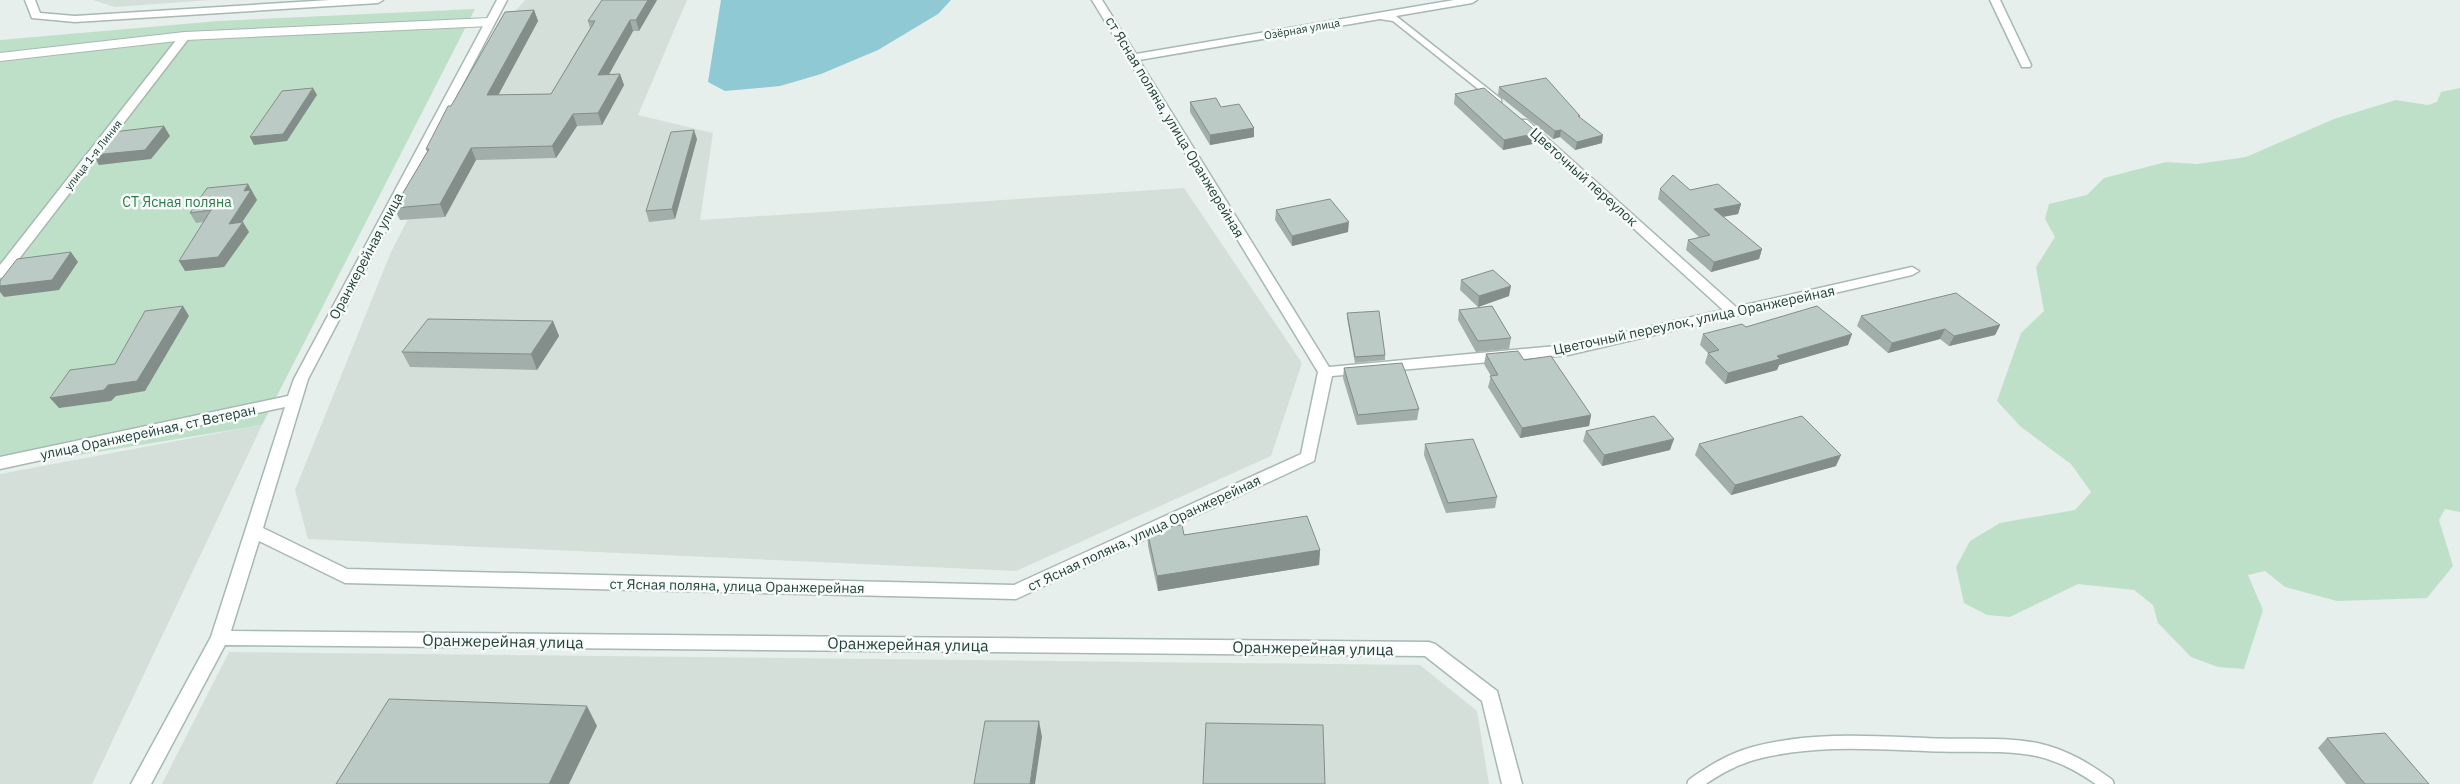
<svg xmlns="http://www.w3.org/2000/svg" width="2460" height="784" viewBox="0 0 2460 784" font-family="'IBM Plex Sans',sans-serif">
	<rect width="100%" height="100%" fill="#e6efeb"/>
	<g fill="#d4dfda">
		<path d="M 93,0 L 210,0 L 115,7 Z"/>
		<path d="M 525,0 L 687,0 L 638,115 L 713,133 L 700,220 L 1184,188 L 1302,363 L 1271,456 L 1016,571 L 308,539 L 295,490 L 391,252 L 513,14 Z"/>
		<path d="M 262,425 L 92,784 L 0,784 L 0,474 Z"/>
		<path d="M 229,652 L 1420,665 L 1477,711 L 1489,784 L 162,784 Z"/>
	</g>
	<g fill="#bfe0c8">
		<path d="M 475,9 L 262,425 L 0,468 L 0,40 L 218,21 Z"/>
		<path d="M 2460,88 L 2460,512 L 2445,509 L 2439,520 L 2453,566 L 2427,598 L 2337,601 L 2285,587 L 2265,571 L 2248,575 L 2263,610 L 2244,669 L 2218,667 L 2191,657 L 2158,623 L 2153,605 L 2134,590 L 2078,584 L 2010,617 L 1987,615 L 1964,603 L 1956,567 L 1970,541 L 2000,523 L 2075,510 L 2091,492 L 2071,464 L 2021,427 L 1997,401 L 2021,333 L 2044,311 L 2036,267 L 2055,237 L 2045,219 L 2049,204 L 2087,195 L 2104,178 L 2166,162 L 2197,164 L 2246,157 L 2334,119 L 2396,100 L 2428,105 L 2437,102 L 2441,92 Z"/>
	</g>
	<path fill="#8ec9d4" d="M 721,0 L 951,0 L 938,14 L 878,50 L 821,74 L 780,86 L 725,91 L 708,82 Z"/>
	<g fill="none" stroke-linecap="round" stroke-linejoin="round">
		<defs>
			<path id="service-far1" d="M 0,57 L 185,36 L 490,22"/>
			<path id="service" d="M 1694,784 C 1713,771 1732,759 1755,753 C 1816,737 1879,743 1941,745 C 1974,746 2007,743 2039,750 C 2065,756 2086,769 2107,784"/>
			<g id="minor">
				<path d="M 25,0 L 35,0 L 40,13 L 75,16 L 330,0 L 383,0 L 378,3 L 75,22 L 32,18 Z"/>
				<path d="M 497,0 L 507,0 L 308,379 L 263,528 L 347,569 L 1014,585 L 1301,454 L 1318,372 L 1092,0 L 1102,0 L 1136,54 L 1454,0 L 1477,0 L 1472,3 L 1396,16 L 1501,99 L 1501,103 L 1497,104 L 1393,21 L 1380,19 L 1139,60 L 1329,367 L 1568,345 L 1723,310 L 1519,124 L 1519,120 L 1527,120 L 1736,307 L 1912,267 L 1919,271 L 1912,275 L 1568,355 L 1332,376 L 1314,461 L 1016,599 L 345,583 L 259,541 L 231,631 L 1429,642 L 1435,644 L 1497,691 L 1522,784 L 1502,784 L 1482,701 L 1425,656 L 225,645 L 151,784 L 131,784 L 211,637 L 285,407 L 0,469 L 0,457 L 288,396 L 294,379 Z"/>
				<path d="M 1990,0 L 2000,0 L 2031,65 L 2030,67 L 2022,67 L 2021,65 Z"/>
				<path d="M 185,33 L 190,36 L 189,38 L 5,277 L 0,278 L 0,265 L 181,34 Z"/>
			</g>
		</defs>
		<use href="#service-far1" stroke="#a8b8b2" stroke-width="10"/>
		<use href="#service" stroke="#a8b8b2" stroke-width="16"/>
		<use href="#minor" stroke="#a8b8b2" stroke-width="3"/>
		<use href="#service-far1" stroke="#fff" stroke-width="8"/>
		<use href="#service" stroke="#fff" stroke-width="13"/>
		<use href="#minor" fill="#fff" fill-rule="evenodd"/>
	</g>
	<g fill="#a1aea9">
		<path d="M 602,0 L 657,0 L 639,31 L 633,31 L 609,74 L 620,74 L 624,85 L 602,125 L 577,126 L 556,158 L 476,160 L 445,217 L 400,220 L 394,208 L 427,152 L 426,149 L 451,106 L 534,10 L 538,21 L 498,95 L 551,94 L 590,28 L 588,21 Z"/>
		<path d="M 1499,87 L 1580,116 L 1580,118 L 1602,143 L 1575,150 L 1560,137 L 1553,139 L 1498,95 Z"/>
		<path d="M 1455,94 L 1537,143 L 1503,150 L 1454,104 Z"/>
		<path d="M 1190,102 L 1221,107 L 1254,128 L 1254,137 L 1210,145 L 1190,112 Z"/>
		<path d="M 697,139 L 675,219 L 649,222 L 646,211 Z"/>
		<path d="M 248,184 L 257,200 L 242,222 L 249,232 L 224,267 L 185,271 L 204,222 L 196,223 L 190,213 Z"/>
		<path d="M 1660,189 L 1690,190 L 1741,204 L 1738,214 L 1723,217 L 1762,249 L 1759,259 L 1711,272 L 1686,250 L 1688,240 L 1699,237 L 1658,199 Z"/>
		<path d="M 1276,210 L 1348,232 L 1292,246 L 1275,220 Z"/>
		<path d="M 1461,280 L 1509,296 L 1478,307 L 1460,290 Z"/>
		<path d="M 1459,310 L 1511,338 L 1509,349 L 1476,352 L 1458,320 Z"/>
		<path d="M 1347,313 L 1385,355 L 1385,360 L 1355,363 L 1347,318 Z"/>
		<path d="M 1861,316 L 2000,325 L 1995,335 L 1949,346 L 1940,339 L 1888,353 L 1857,326 Z"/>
		<path d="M 553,321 L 559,336 L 537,370 L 410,367 L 402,352 Z"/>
		<path d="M 1746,327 L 1848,345 L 1779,365 L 1777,370 L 1725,384 L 1705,363 L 1708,353 L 1700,345 L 1703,334 Z"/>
		<path d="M 1486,354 L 1524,360 L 1591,415 L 1589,426 L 1520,438 L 1488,387 L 1491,376 L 1484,364 Z"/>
		<path d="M 1344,368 L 1419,409 L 1417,420 L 1357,425 L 1343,378 Z"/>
		<path d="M 1586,431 L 1670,450 L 1602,466 L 1583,441 Z"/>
		<path d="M 1425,444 L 1497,497 L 1495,508 L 1446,513 L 1424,455 Z"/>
		<path d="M 1699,444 L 1836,466 L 1731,495 L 1695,455 Z"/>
		<path d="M 1147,530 L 1320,550 L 1319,565 L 1158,591 L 1148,546 Z"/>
		<path d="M 2327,738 L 2429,784 L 2346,784 L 2318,748 Z"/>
	</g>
	<g fill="#838d89">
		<path d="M 648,0 L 657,0 L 639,31 L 636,20 Z"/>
		<path d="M 534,10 L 538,21 L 492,107 L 487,95 Z"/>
		<path d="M 630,20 L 633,31 L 602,87 L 598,75 Z"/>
		<path d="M 620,74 L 624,85 L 602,125 L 598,113 Z"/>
		<path d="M 313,88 L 317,95 L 287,141 L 254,145 L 250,137 Z"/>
		<path d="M 573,114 L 577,126 L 556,158 L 552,146 Z"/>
		<path d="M 164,126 L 170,136 L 151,159 L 99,165 L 93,155 Z"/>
		<path d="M 1254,128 L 1254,137 L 1210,145 L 1210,135 Z"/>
		<path d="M 694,130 L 697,139 L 675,219 L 672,209 Z"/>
		<path d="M 1561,130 L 1560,137 L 1553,139 L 1555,131 Z"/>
		<path d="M 1538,133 L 1537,143 L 1503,150 L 1504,140 Z"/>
		<path d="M 1603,135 L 1602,143 L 1575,150 L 1577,142 Z"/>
		<path d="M 471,148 L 476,160 L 445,217 L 440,204 Z"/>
		<path d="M 248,184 L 257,200 L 238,228 L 243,222 L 249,232 L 224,267 L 185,271 L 179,261 L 229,224 L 244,191 Z"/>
		<path d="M 1741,204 L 1738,214 L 1711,219 L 1714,209 Z"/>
		<path d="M 1349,222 L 1348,232 L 1292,246 L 1292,236 Z"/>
		<path d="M 1762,249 L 1759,259 L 1711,272 L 1714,262 Z"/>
		<path d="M 71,252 L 78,262 L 59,290 L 4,297 L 0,292 L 0,286 Z"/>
		<path d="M 1511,286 L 1509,296 L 1478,307 L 1479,296 Z"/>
		<path d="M 183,306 L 189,316 L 145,391 L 116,396 L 111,401 L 59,408 L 50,398 L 104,390 Z"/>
		<path d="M 553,321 L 559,336 L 537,370 L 531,354 Z"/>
		<path d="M 2000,325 L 1995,335 L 1949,346 L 1954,336 Z"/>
		<path d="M 1945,329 L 1940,339 L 1888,353 L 1892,343 Z"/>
		<path d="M 1852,334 L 1848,345 L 1779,365 L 1777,370 L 1725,384 L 1728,373 L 1777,356 Z"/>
		<path d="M 1591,415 L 1589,426 L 1520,438 L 1522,428 Z"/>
		<path d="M 1674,439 L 1670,450 L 1602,466 L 1604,455 Z"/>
		<path d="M 1841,455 L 1836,466 L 1731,495 L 1735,485 Z"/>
		<path d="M 1320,550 L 1319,565 L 1158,591 L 1157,576 Z"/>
		<path d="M 587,706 L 597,726 L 569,784 L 549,784 Z"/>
		<path d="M 1039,721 L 1042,737 L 1035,784 L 1030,784 Z"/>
	</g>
	<g fill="#bbcac4" stroke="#838d89">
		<path d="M 602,0 L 648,0 L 636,20 L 630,20 L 598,75 L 620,74 L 598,113 L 573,114 L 552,146 L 471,148 L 440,204 L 394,208 L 429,149 L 426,149 L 448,106 L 451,106 L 505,12 L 534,10 L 487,95 L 551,94 L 595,21 L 588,21 Z"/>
		<path d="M 1546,78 L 1580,116 L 1578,116 L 1603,135 L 1577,142 L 1561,130 L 1555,131 L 1499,87 Z"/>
		<path d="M 313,88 L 283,134 L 250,137 L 282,91 Z"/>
		<path d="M 1484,88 L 1538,133 L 1504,140 L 1455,94 Z"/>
		<path d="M 1216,98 L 1221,107 L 1239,104 L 1254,128 L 1210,135 L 1190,102 Z"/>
		<path d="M 164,126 L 145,150 L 93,155 L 113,132 Z"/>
		<path d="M 694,130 L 672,209 L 646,211 L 671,132 Z"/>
		<path d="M 1673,175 L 1690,190 L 1718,184 L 1741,204 L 1714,209 L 1762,249 L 1714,262 L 1688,240 L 1710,235 L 1660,189 Z"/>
		<path d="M 248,184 L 244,191 L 251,190 L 229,224 L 243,222 L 218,257 L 179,261 L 211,210 L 190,213 L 207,188 Z"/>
		<path d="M 1330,199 L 1349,222 L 1292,236 L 1276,210 Z"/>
		<path d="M 71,252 L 52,280 L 0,286 L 0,281 L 17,259 Z"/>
		<path d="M 1493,270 L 1511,286 L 1479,296 L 1461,280 Z"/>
		<path d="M 1956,293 L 2000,325 L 1954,336 L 1945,329 L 1892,343 L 1861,316 Z"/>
		<path d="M 183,306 L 137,381 L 108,385 L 104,390 L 50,398 L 70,370 L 115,364 L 145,311 Z"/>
		<path d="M 1492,306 L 1511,338 L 1478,341 L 1459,310 Z"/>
		<path d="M 1817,306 L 1852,334 L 1777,356 L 1780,359 L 1728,373 L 1708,353 L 1719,350 L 1703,334 L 1742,324 L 1746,327 Z"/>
		<path d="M 1379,311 L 1385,355 L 1355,357 L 1347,313 Z"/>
		<path d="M 428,319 L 553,321 L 531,354 L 402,352 Z"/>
		<path d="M 1518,351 L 1524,360 L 1551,356 L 1591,415 L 1522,428 L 1490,376 L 1498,375 L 1486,354 Z"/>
		<path d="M 1402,363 L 1419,409 L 1358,415 L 1344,368 Z"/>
		<path d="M 1654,416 L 1674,439 L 1604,455 L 1586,431 Z"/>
		<path d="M 1802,416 L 1841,455 L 1735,485 L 1699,444 Z"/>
		<path d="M 1473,439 L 1497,497 L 1448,503 L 1425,444 Z"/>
		<path d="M 1307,516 L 1320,550 L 1157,576 L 1147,530 L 1182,525 L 1184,535 Z"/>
		<path d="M 389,699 L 587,706 L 549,784 L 336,784 Z"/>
		<path d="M 985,721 L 1039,721 L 1030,784 L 974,784 Z"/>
		<path d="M 1206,723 L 1323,725 L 1325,784 L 1203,784 Z"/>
		<path d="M 2385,733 L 2429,784 L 2365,784 L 2327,738 Z"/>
	</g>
	<g text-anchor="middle" stroke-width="5" stroke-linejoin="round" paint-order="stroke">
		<g font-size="11" fill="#24423a" stroke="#f7fbf9">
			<text transform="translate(1302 29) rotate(-10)" y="4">Озёрная улица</text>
			<text transform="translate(93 155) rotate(-52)" y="4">улица 1-я Линия</text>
		</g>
		<g font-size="14" fill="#24423a" stroke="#f7fbf9">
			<text transform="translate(1175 127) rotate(59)" y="5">ст Ясная поляна, улица Оранжерейная</text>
			<text transform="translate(1584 177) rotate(42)" y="5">Цветочный переулок</text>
			<text transform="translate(366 256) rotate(-62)" y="5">Оранжерейная улица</text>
			<text transform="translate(1694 320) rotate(-12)" y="5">Цветочный переулок, улица Оранжерейная</text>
			<text transform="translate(148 432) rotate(-12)" y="5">улица Оранжерейная, ст Ветеран</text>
			<text transform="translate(1144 533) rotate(-25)" y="5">ст Ясная поляна, улица Оранжерейная</text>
			<text transform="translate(737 586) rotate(1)" y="5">ст Ясная поляна, улица Оранжерейная</text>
		</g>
		<g font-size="14" fill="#2d7a4b" stroke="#f7fbf9">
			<text x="177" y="207">СТ Ясная поляна</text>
		</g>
		<g font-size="16" fill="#24423a" stroke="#f7fbf9">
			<text transform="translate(503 641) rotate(1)" y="6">Оранжерейная улица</text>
			<text transform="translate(908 644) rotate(1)" y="6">Оранжерейная улица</text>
			<text transform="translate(1313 648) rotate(1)" y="6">Оранжерейная улица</text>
		</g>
	</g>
</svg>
